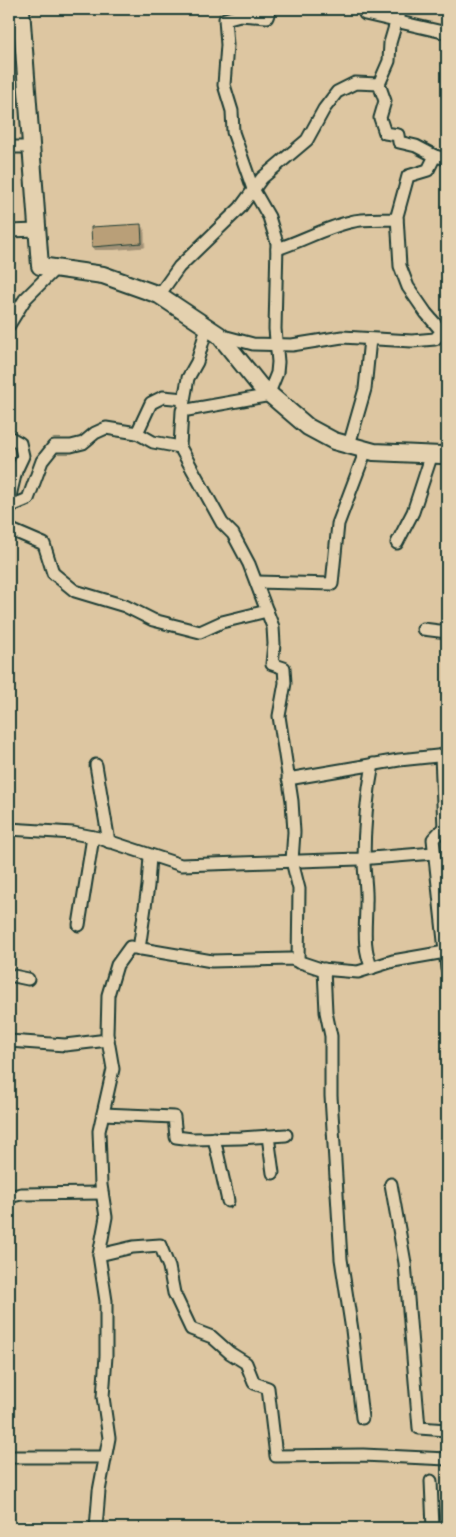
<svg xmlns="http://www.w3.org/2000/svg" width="456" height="1537" viewBox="0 0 456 1537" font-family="Mynerve,sans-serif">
	<defs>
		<filter id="shadow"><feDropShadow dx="2.5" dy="4" stdDeviation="0" flood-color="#0004"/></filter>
	</defs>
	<rect width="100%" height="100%" fill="#ddc6a1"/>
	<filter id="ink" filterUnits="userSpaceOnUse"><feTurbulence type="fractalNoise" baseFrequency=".02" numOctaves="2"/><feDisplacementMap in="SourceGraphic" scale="10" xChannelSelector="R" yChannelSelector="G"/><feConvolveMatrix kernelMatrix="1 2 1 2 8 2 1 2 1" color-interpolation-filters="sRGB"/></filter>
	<g filter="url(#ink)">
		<path fill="#b99f78" stroke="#1f3d34" filter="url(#shadow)" d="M 141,224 L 142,243 L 92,247 L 91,227 Z"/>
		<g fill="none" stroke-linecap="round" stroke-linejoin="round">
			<defs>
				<g id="street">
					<path d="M 367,9 L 365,14 L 447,33"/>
					<path d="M 379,84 L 389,61 L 390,43 L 400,9"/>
					<path d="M 9,147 L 30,147"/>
					<path d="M 447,159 L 435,156 L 428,170 L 408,176 L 397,216 L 400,266 L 408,287 L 426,313 L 438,327 L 447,331"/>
					<path d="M 9,231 L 37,230"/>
					<path d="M 277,249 C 302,241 324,228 350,222 C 364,218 382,220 397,219"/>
					<path d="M 159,295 L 179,267 L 240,208 L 262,178 L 307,140 L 324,109 L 337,92 L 355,83 L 379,84 L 385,101 L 380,118 L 385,133 L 398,135 L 399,142 L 416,146 L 435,156"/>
					<path d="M 9,325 L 25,299 L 55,269"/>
					<path d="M 219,335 L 253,344 L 292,345 L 342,337 L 412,341 L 435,339 L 444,329"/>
					<path d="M 269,393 L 277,373 L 278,362 L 275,329 L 277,243 L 269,217 L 253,189 L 233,132 L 232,111 L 224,85 L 227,45 L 225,19 L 240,15 L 267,17 L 270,9"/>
					<path d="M 271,395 L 182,411 L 180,447 L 222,523 L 233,534 L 249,564 L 273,627 L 274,644 L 272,664 L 284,668 L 285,683 L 279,716 L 292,801 L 294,832 L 292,861 L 299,889 L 298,962"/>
					<path d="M 183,406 L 188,378 L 197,362 L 207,327"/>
					<path d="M 137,433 L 153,442 L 180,447"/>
					<path d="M 9,437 L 20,443 L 23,456 L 16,471 L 9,500"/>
					<path d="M 349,445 L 365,389 L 370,339"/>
					<path d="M 9,507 L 28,499 L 42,461 L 54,446 L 71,446 L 83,443 L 95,433 L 106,428 L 137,433 L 151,403 L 163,397 L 184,399"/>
					<path d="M 9,529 L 44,544 L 53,573 L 75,591 L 125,606 L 153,620 L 200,632 L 222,622 L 267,611"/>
					<path d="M 397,543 L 413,512 L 432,454"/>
					<path d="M 257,582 L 332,584 L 338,524 L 366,450"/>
					<path d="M 423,629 L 447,632"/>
					<path d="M 441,755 L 444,828"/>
					<path d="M 96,765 L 109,842"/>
					<path d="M 288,779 L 399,760 L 447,755"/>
					<path d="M 447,824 L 433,839 L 447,969"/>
					<path d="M 9,829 L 73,833 L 99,838 L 181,865 L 359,859 L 434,853"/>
					<path d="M 79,925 L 93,837"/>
					<path d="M 139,949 L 148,886 L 150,856"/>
					<path d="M 445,952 L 393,961 L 358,972 L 321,969 L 291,959 L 212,961 L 130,947 L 117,965 L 108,995 L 107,1034 L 113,1069 L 99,1131 L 101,1185 L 106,1217 L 99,1255 L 133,1247 L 160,1245 L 169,1267 L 174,1293 L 191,1329 L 212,1337 L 230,1353 L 246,1363 L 254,1383 L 268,1388 L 276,1456 L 363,1455 L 447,1459"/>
					<path d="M 372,968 C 362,947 366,925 366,903 C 367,889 364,875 364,861 C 364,829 367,795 373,764"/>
					<path d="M 324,969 L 326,1012 L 331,1036 L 331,1096 L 341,1259 L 352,1330 L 362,1418"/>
					<path d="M 9,975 L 28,979"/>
					<path d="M 9,1041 L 65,1045 L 108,1040"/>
					<path d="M 103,1114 L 174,1117 L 176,1137 L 192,1139 L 241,1138 L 286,1135"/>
					<path d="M 268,1136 L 273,1173"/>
					<path d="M 214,1138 L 228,1201"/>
					<path d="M 391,1184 L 405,1263 L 419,1428 L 447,1430"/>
					<path d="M 9,1197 L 21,1194 L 102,1193"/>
					<path d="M 9,1457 L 105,1457"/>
					<path d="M 431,1481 L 433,1528"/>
					<path d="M 96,1528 L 99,1491 L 109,1438 L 103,1397 L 106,1356 L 106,1301 L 99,1255"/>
				</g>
				<path id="secondary" d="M 21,9 L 40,266 L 103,275 L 159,295 L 219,335 L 260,386 L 308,427 L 334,441 L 374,452 L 441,455 L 447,453"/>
			</defs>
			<use href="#street" stroke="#1f3d34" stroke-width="15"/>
			<use href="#secondary" stroke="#1f3d34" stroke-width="20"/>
			<use href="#street" stroke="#e4d1af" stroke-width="11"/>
			<use href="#secondary" stroke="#e4d1af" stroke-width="16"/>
		</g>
	</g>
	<rect width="456" height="1537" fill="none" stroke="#e4d1af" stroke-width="30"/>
	<rect x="15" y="15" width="426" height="1507" fill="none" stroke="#1f3d34" stroke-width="2" filter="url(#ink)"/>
</svg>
